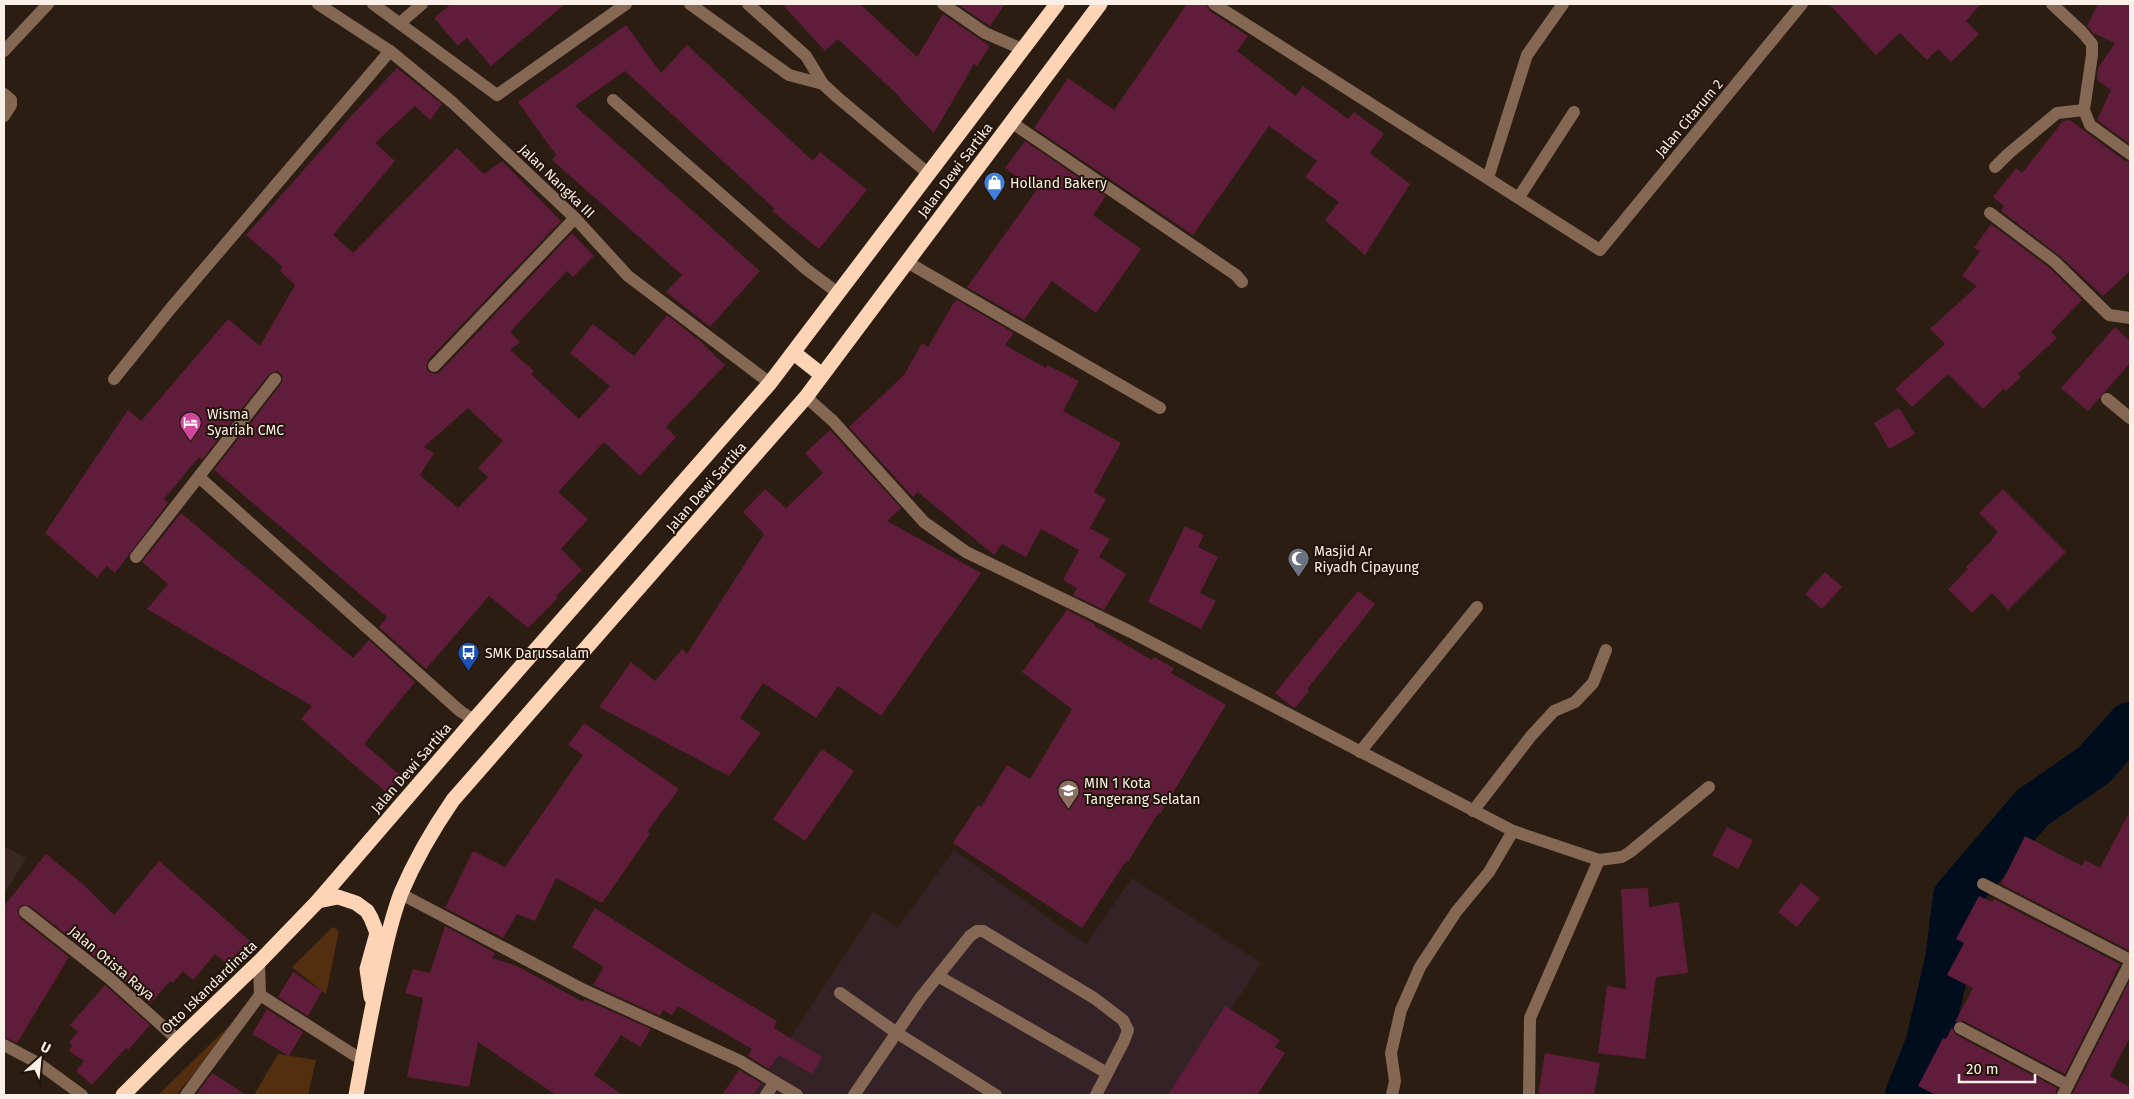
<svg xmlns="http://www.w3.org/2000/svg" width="2134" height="1099" viewBox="0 0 2134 1099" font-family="'Fira Sans',sans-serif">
	<rect width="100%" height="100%" fill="#2c1d12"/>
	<path fill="#352226" d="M 954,850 L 1086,945 L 1132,878 L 1261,963 L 1176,1095 L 753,1095 L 873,912 L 898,928 Z"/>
	<path fill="#392820" d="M 4,846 L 26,858 L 4,894 Z"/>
	<g fill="#532f0f">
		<path d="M 333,927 L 339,931 L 326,994 L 292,967 Z"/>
		<path d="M 230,1025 L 228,1033 L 176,1095 L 158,1095 Z"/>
		<path d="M 278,1054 L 316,1060 L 308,1095 L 254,1095 Z"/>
	</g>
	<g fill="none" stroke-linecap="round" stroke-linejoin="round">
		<path stroke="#000d1d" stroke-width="46" d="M 1908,1095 L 1928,1045 L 1948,960 L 1956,897 L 2032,808 L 2094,765 L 2130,725"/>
	</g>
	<g fill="#5f1c3b" fill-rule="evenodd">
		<path d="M 451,4 L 565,4 L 491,66 L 467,38 L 458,46 L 434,18 Z"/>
		<path d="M 782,4 L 860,4 L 917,57 L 943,14 L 990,46 L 977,66 L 974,64 L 934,133 L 900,99 L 901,98 L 838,39 L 825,51 Z"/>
		<path d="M 957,4 L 1005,4 L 990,26 Z"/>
		<path d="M 1187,4 L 1206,4 L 1210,11 L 1248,36 L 1237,51 L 1296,96 L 1303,86 L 1348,119 L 1354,112 L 1384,134 L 1370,153 L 1410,184 L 1365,255 L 1325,220 L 1339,202 L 1305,177 L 1317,161 L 1269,126 L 1193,235 L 1034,128 L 1068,78 L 1114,110 Z"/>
		<path d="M 1829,4 L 1981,4 L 1966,21 L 1979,34 L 1951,62 L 1938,49 L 1927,60 L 1900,33 L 1876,55 Z"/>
		<path d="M 2098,4 L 2130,4 L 2130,144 L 2097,120 L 2111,90 L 2097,80 L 2098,68 L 2115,43 L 2093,33 L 2087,26 Z"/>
		<path d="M 626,25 L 661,73 L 687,45 L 813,161 L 820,152 L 867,190 L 819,249 L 772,211 L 775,209 L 625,71 L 575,106 L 760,271 L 710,327 L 666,292 L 682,275 L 552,160 L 556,155 L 518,102 Z"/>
		<path d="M 397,68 L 442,104 L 430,120 L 415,106 L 375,143 L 395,161 L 333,235 L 353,253 L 457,148 L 484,174 L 502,161 L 561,221 L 428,360 L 426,368 L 429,372 L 436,374 L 440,372 L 572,233 L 594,256 L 573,277 L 567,271 L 510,332 L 520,342 L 510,350 L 534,371 L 531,374 L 579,419 L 610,386 L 570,353 L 593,324 L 634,356 L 667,315 L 699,340 L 725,365 L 666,427 L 676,437 L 640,476 L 604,442 L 558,492 L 588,519 L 561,549 L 582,570 L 556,596 L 558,598 L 528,628 L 489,596 L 426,669 L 379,627 L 387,617 L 214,470 L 281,384 L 283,376 L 277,371 L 269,374 L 202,460 L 199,457 L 164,499 L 168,503 L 115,573 L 107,566 L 97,578 L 45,533 L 128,410 L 141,421 L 228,319 L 260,346 L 295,285 L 280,271 L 283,267 L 246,235 L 353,114 ZM 468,408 L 503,441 L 478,468 L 488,477 L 458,508 L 420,475 L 434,453 L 424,447 Z"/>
		<path d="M 2070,120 L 2125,161 L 2130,162 L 2130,271 L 2103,296 L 2060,256 L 2001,211 L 2004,206 L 1993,197 L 2016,168 L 2022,173 L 2063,121 Z"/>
		<path d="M 1025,141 L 1106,196 L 1093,215 L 1141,249 L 1096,313 L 1052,281 L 1024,320 L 967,287 L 1036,191 L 1005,168 Z"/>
		<path d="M 1991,224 L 2050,268 L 2082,300 L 2051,332 L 2057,338 L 2018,374 L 2021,377 L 2006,391 L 2003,389 L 1983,409 L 1948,374 L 1912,407 L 1895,389 L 1945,344 L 1930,329 L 1977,286 L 1962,276 L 1980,251 L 1974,248 Z"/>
		<path d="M 957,300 L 1014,333 L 1005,345 L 1046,368 L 1047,365 L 1079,381 L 1063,411 L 1121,443 L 1094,492 L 1106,499 L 1090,528 L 1110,539 L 1099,557 L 1126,574 L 1104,610 L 1073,595 L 1077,588 L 1063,580 L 1079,550 L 1041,529 L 1026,557 L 1002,544 L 994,555 L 918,492 L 913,497 L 849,427 L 904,375 L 922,343 L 928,347 L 953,304 Z"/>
		<path d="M 2115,327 L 2130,341 L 2130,363 L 2088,411 L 2061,388 Z"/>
		<path d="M 1899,408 L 1915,434 L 1889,449 L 1874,423 Z"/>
		<path d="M 830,430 L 901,508 L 887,521 L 981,573 L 881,716 L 838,686 L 816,718 L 763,683 L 740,718 L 761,733 L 729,776 L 599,707 L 631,662 L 655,681 L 682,649 L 687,654 L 764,534 L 743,512 L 765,489 L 786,508 L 823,473 L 805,453 Z"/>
		<path d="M 2003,489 L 2066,552 L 2008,610 L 1992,593 L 1972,613 L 1948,589 L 1968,569 L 1966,567 L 1992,540 L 1991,539 L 1998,532 L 1979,513 Z"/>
		<path d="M 181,513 L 353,658 L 369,640 L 415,682 L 364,744 L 401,776 L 387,793 L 301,719 L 312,706 L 147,609 L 168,584 L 142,562 Z"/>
		<path d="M 1185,526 L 1204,535 L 1198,547 L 1218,557 L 1200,593 L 1216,601 L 1201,629 L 1148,602 Z"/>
		<path d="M 1825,572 L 1842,587 L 1822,609 L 1805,594 Z"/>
		<path d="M 1358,591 L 1375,604 L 1307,689 L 1309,691 L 1295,708 L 1291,706 L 1275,693 Z"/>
		<path d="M 1067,610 L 1095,624 L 1094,626 L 1152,660 L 1154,657 L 1174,668 L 1171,673 L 1226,705 L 1160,814 L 1158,813 L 1128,862 L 1126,861 L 1082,928 L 953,843 L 978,805 L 981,807 L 1007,765 L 1030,779 L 1072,709 L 1022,672 Z"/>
		<path d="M 584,723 L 679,789 L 647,832 L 650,834 L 602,903 L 556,878 L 535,921 L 517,914 L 503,938 L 445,908 L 473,851 L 505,867 L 583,755 L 568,745 Z"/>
		<path d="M 822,749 L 854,771 L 805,841 L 773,819 Z"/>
		<path d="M 2130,811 L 2130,951 L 2001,884 L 2025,836 L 2082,866 L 2085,860 L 2100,868 Z"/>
		<path d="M 1727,827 L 1753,840 L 1738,869 L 1712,855 Z"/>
		<path d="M 46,854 L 84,885 L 114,915 L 159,861 L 250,941 L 227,964 L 215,954 L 193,980 L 183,971 L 173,983 L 170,981 L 150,1004 L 114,972 L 30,906 L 22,905 L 17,910 L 20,918 L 69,957 L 17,1043 L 4,1037 L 4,906 Z"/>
		<path d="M 1801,883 L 1820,898 L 1797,927 L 1778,912 Z"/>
		<path d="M 1648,888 L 1649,907 L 1679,902 L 1688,973 L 1656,977 L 1645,1059 L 1598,1053 L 1607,986 L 1626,989 L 1621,889 Z"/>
		<path d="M 1979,896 L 1992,902 L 1994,899 L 2120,964 L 2065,1074 L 1964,1021 L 1955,1022 L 1973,988 L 1947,975 L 1964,943 L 1956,939 Z"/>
		<path d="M 595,908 L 697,973 L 777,1021 L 774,1028 L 822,1057 L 812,1074 L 779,1055 L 769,1069 L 748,1056 L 752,1049 L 678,1006 L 672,1015 L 663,1010 L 660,1016 L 593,985 L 604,967 L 572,947 Z"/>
		<path d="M 445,926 L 495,953 L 492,958 L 517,966 L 583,1002 L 584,999 L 651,1029 L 640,1047 L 621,1035 L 594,1075 L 623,1095 L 556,1095 L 478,1042 L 469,1087 L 407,1077 L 423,998 L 405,993 L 413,969 L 430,973 Z"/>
		<path d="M 293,972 L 322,991 L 308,1016 L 278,997 Z"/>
		<path d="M 2130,980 L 2130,1037 L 2110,1076 L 2130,1087 L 2130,1095 L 2072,1095 Z"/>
		<path d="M 105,985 L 150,1025 L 128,1050 L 126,1048 L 92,1085 L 76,1071 L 84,1061 L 69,1051 L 72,1045 L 69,1042 L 78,1032 L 70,1025 Z"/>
		<path d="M 1225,1006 L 1280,1040 L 1275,1047 L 1285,1053 L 1257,1095 L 1168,1095 Z"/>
		<path d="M 267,1009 L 303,1032 L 289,1056 L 252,1034 Z"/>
		<path d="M 1952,1027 L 1956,1035 L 2057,1088 L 2055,1095 L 1936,1095 L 1918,1086 L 1943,1038 L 1946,1039 Z"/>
		<path d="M 1545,1053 L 1600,1063 L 1594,1095 L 1538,1095 Z"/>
		<path d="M 739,1070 L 761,1083 L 753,1095 L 722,1095 Z"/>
		<path d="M 212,1073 L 246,1095 L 196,1095 Z"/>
	</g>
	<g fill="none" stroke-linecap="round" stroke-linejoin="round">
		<g stroke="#846854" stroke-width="12">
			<path d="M 318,4 L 390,51 L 453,103 L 575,218 L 628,276 L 770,383"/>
			<path d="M 373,4 L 497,95 L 626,4"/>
			<path d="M 690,4 L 789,75 L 823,84"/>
			<path d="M 748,4 L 806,56 L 823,84 L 837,97 L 929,174"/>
			<path d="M 943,4 L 985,33 L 1022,49"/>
			<path d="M 1214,4 L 1600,250 L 1802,4"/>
			<path d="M 2052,4 L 2082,32 L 2092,44 L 2092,55 L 2084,110 L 2090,125 L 2130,154"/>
			<path d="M 400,23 L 422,4"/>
			<path d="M 4,51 L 48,4"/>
			<path d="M 4,94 L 11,100 L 11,105 L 4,116"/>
			<path d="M 613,100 L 806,269 L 838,293"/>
			<path d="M 1011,122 L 1236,275 L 1242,282"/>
			<path d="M 1995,167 L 2008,154 L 2057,113 L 2084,110"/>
			<path d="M 1488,178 L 1527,55 L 1563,4"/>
			<path d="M 1519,197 L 1574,112"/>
			<path d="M 1990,213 L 2055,262 L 2109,315 L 2130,318"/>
			<path d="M 907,262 L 1160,408"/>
			<path d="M 434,366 L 575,218"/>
			<path d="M 114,379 L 171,308 L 390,51"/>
			<path d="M 806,397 L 833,421 L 924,522 L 966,552 L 1131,632 L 1513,831 L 1599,860 L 1622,857 L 1630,852 L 1709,787"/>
			<path d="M 2107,399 L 2130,418"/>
			<path d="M 200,478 L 460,711 L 474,720"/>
			<path d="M 136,557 L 275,379"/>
			<path d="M 1360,752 L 1477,607"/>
			<path d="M 1473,811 L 1531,736 L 1554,711 L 1575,702 L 1593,683 L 1606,650"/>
			<path d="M 1983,884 L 2130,960"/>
			<path d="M 401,894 L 584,990 L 740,1061 L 775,1082 L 766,1095"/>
			<path d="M 25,912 L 109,978 L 178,1040"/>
			<path d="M 938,976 L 1107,1073"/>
			<path d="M 840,993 L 897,1033 L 996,1095"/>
			<path d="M 260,995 L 362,1060"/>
			<path d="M 1960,1028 L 2068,1085"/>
			<path d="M 4,1045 L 38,1063 L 82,1095"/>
			<path d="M 775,1082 L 797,1095"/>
			<path d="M 186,1095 L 260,995 L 259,962"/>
			<path d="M 854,1095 L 921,997 L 970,936 L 977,931 L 983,931 L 1094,998 L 1123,1020 L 1128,1030 L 1124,1041 L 1096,1095"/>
			<path d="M 1392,1095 L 1395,1081 L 1391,1053 L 1401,1010 L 1420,967 L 1456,912 L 1489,872 L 1513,831"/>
			<path d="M 1529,1095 L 1530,1018 L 1599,860"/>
			<path d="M 2063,1095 L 2130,963"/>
		</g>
		<g stroke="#fdd4b6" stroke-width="15">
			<path d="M 794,353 L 822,375"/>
			<path d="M 318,901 L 338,897 L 356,903 L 367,911 L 371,918 L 377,933 L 367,969 L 371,997"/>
			<path d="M 123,1095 L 178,1040 L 259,962 L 318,901 L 474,720 L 770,383 L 1057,4"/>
			<path d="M 356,1095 C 364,1052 371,1010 381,967 C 386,943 392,917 401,893 C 415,860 433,829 453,800 L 806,397 L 1100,4"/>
		</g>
	</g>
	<defs>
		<symbol id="shop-pin" viewBox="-11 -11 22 30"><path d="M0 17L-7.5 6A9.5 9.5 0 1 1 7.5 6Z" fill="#3f7fe0" stroke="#221409"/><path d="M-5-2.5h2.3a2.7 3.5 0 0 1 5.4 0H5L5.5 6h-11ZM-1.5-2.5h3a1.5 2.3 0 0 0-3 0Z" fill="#fff"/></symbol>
		<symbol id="hotel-pin" viewBox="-11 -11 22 30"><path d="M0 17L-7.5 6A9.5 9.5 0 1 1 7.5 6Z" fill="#d1479c" stroke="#221409"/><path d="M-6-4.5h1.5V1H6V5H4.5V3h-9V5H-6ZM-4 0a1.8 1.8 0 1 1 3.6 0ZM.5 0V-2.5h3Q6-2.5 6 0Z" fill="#fff"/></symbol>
		<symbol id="mosque-pin" viewBox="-11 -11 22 30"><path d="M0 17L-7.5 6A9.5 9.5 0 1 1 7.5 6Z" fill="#6b7280" stroke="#221409"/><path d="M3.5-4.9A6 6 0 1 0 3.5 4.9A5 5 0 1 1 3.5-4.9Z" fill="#fff"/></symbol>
		<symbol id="bus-pin" viewBox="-11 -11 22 30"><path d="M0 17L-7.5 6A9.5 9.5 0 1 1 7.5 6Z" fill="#1a4fb4" stroke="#221409"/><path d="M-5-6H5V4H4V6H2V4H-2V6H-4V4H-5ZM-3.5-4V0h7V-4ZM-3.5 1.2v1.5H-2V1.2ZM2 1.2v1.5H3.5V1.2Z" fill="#fff"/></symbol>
		<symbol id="school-pin" viewBox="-11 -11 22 30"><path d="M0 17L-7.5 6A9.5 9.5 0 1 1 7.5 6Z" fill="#8d6e63" stroke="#221409"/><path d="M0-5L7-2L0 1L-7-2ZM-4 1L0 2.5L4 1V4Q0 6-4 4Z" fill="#fff"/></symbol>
	</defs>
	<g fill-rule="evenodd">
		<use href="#shop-pin" x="982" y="170" width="25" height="34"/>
		<use href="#hotel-pin" x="178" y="410" width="25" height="34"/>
		<use href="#mosque-pin" x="1286" y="546" width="25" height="34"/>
		<use href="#bus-pin" x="456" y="640" width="25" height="34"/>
		<use href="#school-pin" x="1056" y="778" width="25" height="34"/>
	</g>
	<g text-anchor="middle" stroke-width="4" stroke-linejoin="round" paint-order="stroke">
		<g font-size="14" fill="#fbf0e8" stroke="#221409">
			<text transform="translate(1689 118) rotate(-50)" y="5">Jalan Citarum 2</text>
			<text transform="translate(955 170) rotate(-53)" y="5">Jalan Dewi Sartika</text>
			<text transform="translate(557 181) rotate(44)" y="5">Jalan Nangka III</text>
			<text transform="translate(706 487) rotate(-49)" y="5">Jalan Dewi Sartika</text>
			<text transform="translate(411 768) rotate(-49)" y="5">Jalan Dewi Sartika</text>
			<text transform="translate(112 963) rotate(40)" y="5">Jalan Otista Raya</text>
			<text transform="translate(209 987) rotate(-44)" y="5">Otto Iskandardinata</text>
		</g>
		<g font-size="14" fill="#fbf0e8" stroke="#221409" text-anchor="start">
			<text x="1010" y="188">Holland Bakery</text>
			<text x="207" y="419">Wisma<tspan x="207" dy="16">Syariah CMC</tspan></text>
			<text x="1314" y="556">Masjid Ar<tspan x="1314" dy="16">Riyadh Cipayung</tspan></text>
			<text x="485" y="658">SMK Darussalam</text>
			<text x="1084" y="788">MIN 1 Kota<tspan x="1084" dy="16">Tangerang Selatan</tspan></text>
		</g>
	</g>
	<rect width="2134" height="1099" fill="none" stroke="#fbf0e8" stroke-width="10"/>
	<g transform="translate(40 1059) rotate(27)" stroke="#221409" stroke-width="4" paint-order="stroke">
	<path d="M0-4L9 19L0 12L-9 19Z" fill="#fbf0e8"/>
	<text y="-8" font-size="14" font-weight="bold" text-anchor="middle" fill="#fbf0e8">U</text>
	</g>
	<path d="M1959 1074v8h76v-8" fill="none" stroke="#fbf0e8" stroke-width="2.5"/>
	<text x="1966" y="1074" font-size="15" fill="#fbf0e8" stroke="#221409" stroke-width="4" paint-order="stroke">20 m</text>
</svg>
